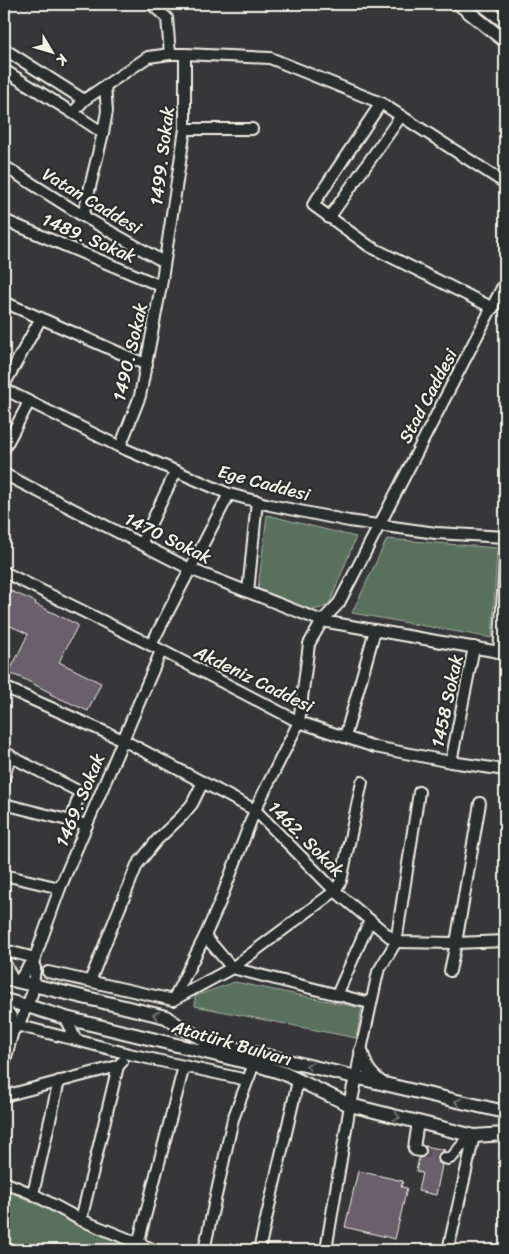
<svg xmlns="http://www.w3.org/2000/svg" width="509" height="1254" viewBox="0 0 509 1254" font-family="Sriracha,sans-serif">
	<rect width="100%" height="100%" fill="#37373a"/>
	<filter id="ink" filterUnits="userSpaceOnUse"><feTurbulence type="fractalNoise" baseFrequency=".02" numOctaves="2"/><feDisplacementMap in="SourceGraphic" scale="10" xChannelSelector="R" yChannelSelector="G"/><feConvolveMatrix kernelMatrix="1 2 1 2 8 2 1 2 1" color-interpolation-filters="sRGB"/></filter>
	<g filter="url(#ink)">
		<g fill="#596f5b" stroke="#a6b0a2">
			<path d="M 267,515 L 356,537 L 329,605 L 318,609 L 307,610 L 258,589 Z"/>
			<path d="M 387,539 L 497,548 L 492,638 L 352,613 Z"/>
			<path d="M 235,982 L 362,1008 L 356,1038 L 195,1006 L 195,996 Z"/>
			<path d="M 4,1190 L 147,1250 L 4,1250 Z"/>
		</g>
		<g fill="#6b5e6b" stroke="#f4f1e8">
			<path d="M 4,588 L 36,602 L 35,604 L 78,625 L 59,662 L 101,683 L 88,711 L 50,694 L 51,693 L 24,679 L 9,673 L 28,634 L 4,623 Z"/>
			<path d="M 425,1146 L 445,1150 L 439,1153 L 437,1157 L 439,1163 L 442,1165 L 436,1195 L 418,1191 L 422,1173 L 416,1171 L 419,1158 L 423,1157 L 427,1153 L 427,1149 Z"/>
			<path d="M 358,1171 L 403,1181 L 401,1187 L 407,1188 L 395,1239 L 345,1227 Z"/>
		</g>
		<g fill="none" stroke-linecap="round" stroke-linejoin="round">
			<path stroke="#535354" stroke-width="10" stroke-dasharray="10 5" stroke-linecap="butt" d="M 420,1151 L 444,1158"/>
			<defs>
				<g id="minor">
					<path d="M 151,4 L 167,18 L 170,54"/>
					<path d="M 4,49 L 84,100"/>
					<path d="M 4,70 L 73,113 L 103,133"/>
					<path d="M 381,103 L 313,205 L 369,246 L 493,308"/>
					<path d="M 73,113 L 84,100 L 148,57 L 170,54 L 185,54 L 270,58 L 381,103 L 505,183"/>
					<path d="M 185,129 L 252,129"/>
					<path d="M 4,166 L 83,216 L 164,262"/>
					<path d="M 83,216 L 103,133 L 107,111 L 105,86"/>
					<path d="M 329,218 L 401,116"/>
					<path d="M 4,220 L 161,286"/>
					<path d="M 4,302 L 147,365"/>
					<path d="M 4,385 L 41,318"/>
					<path d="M 4,389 L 120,447 L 229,494 L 270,505 L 349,521 L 436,533 L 505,537"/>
					<path d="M 120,447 L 140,396 L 161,286 L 185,129 L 185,54"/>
					<path d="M 4,449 L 29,402"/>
					<path d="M 4,474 L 190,569 L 322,621 L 309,644 L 299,722 L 255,810 L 220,902 L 205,936 L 173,1000"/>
					<path d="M 141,544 L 176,471"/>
					<path d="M 4,572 L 151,645 L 299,722 L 375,747 L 451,762 L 505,770"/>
					<path d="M 248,592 L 257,501"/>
					<path d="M 322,621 L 339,603 L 505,282"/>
					<path d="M 322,621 L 505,653"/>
					<path d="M 151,645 L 229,494"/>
					<path d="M 499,653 L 505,561"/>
					<path d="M 4,687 L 123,740 L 255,810 L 335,891 L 396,942 L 456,943 L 505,941"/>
					<path d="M 345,737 L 375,630"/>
					<path d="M 4,753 L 80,792 L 71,821"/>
					<path d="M 451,762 L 474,647"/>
					<path d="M 4,778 L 10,755"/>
					<path d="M 4,804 L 87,825"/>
					<path d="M 4,875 L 60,888"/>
					<path d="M 205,936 L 232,968 L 370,1003"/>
					<path d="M 4,950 L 35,958"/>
					<path d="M 4,961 L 13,980"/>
					<path d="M 450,971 L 456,943 L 480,803"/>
					<path d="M 48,972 L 173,1000 L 232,968 L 335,891 L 341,881 L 362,782"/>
					<path d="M 90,981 L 137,865 L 157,840 L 182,816 L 192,804 L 203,782"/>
					<path d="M 18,982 L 28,967 L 33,963"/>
					<path d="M 337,995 L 370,920"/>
					<path d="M 4,1006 L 11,1016 L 13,1030"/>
					<path d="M 66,1018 L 76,1040 L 129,1054 L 247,1080"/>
					<path d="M 4,1022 L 76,1040"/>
					<path d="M 4,1064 L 13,1031 L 18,1026 L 32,994 L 35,968 L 33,963 L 60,888 L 161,651"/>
					<path d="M 356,1077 L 361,1050 L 378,972 L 396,942 L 419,792"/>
					<path d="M 4,1096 L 118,1066 L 122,1062"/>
					<path d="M 418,1122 L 414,1148 L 415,1150 L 420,1151"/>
					<path d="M 444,1158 L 448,1159 L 452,1157 L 471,1135"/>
					<path d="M 4,1182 L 33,1194 L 81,1220 L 155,1250"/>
					<path d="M 33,1194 L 59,1081"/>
					<path d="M 81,1220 L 118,1066"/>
					<path d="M 138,1244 L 184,1066"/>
					<path d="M 204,1250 L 233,1119 L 254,1064"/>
					<path d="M 259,1250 L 298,1081"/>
					<path d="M 326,1250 L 350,1105"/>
					<path d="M 448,1250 L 474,1136"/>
				</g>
				<g id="major">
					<path d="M 459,4 L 505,41"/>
					<path d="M 482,4 L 505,22"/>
					<path d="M 4,978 L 166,1017 L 182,1028 L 208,1042 L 414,1091 L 505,1112"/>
					<path d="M 4,1000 L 27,1006 L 66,1018 L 254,1064 L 283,1073 L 350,1105 L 474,1136 L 505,1134"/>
					<path d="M 361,1050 C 366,1067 366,1070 380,1082"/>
					<path d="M 350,1105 L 356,1077"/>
				</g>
			</defs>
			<use href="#minor" stroke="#f4f1e8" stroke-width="14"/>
			<use href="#major" stroke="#f4f1e8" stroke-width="16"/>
			<use href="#minor" stroke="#2a2d2e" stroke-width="10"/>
			<use href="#major" stroke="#2a2d2e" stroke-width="12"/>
		</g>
		<defs><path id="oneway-chevron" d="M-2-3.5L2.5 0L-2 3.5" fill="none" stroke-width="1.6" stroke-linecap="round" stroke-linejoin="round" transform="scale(1.25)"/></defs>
		<g stroke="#71726f">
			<use href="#oneway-chevron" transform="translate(156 1015) rotate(-167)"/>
			<use href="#oneway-chevron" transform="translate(309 1066) rotate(-166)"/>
			<use href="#oneway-chevron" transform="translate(458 1102) rotate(-167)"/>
			<use href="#oneway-chevron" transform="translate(397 1117) rotate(14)"/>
		</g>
	</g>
	<g text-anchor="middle" stroke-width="4.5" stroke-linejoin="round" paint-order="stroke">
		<g font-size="18" fill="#f4f1e8" stroke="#2a2d2e">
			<text transform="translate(162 156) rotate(-83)" y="6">1499. Sokak</text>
			<text transform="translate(92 201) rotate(31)" y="6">Vatan Caddesi</text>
			<text transform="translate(89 238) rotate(23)" y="6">1489. Sokak</text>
			<text transform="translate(130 352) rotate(-77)" y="6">1490. Sokak</text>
			<text transform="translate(428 396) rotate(-62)" y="6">Stad Caddesi</text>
			<text transform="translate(264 483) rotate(15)" y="6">Ege Caddesi</text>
			<text transform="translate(168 538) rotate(26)" y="6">1470 Sokak</text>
			<text transform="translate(254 679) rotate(26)" y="6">Akdeniz Caddesi</text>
			<text transform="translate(447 701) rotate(-78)" y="6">1458 Sokak</text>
			<text transform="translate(80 800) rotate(-67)" y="6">1469. Sokak</text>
			<text transform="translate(306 839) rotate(45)" y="6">1462. Sokak</text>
			<text transform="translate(232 1043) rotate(16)" y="6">Atatürk Bulvarı</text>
		</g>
	</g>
	<rect width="509" height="1254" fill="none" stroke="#2a2d2e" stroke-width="20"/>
	<rect x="10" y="10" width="489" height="1234" fill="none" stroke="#f4f1e8" stroke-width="2" filter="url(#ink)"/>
	<g transform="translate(52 52) rotate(128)" stroke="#2a2d2e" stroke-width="4" paint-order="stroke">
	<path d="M0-4L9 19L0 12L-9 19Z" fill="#f4f1e8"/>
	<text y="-8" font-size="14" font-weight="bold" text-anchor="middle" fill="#f4f1e8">K</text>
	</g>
</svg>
